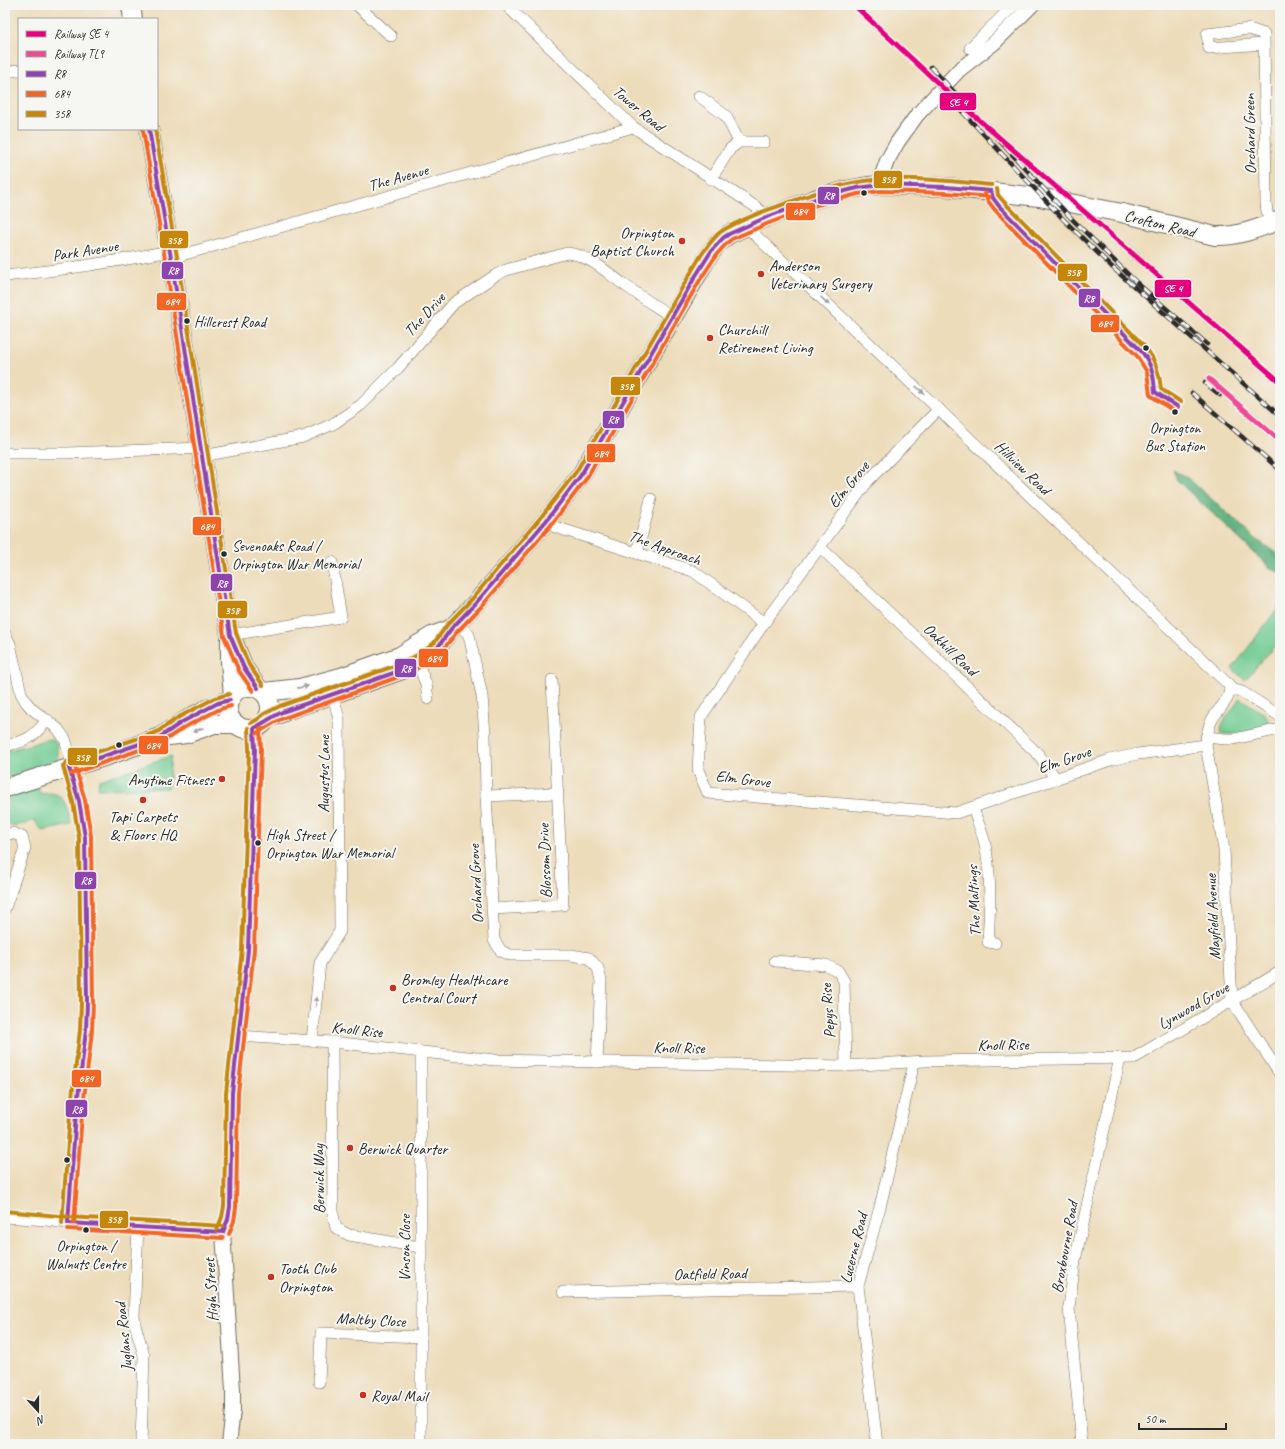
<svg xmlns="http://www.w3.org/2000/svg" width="1285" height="1449" viewBox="0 0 1285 1449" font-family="Caveat,sans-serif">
	<defs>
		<pattern id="forest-crowns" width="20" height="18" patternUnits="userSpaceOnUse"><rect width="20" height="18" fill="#5db07d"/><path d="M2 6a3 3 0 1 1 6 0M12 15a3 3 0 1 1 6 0" fill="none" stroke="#4d8f67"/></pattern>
	</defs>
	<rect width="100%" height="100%" fill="#f6f6f2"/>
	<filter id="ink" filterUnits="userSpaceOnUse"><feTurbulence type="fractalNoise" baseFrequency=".025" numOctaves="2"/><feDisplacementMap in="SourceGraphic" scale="8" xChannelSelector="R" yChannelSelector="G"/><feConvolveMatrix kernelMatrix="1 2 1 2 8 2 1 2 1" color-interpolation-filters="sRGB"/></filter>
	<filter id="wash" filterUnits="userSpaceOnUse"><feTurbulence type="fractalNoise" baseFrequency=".012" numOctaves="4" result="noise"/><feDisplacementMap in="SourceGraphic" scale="16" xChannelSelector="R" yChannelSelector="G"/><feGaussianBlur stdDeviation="0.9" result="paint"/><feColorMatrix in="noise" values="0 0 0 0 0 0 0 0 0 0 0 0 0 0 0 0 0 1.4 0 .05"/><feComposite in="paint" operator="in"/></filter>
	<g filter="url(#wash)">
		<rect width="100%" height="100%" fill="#eddcba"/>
		<g fill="#72cc93" stroke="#4e7c5f">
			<path d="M 1280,605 L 1280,640 L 1245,680 L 1232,669 Z"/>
			<path d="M 1239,698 L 1265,714 L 1268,720 L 1266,726 L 1242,734 L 1220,734 C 1220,720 1234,711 1239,698 Z"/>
			<path d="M 51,739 L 57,744 L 59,759 L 56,766 L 5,779 L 5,751 L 33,744 L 43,740 Z"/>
			<path d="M 171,756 L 168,788 L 98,789 L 99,780 Z"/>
			<path d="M 38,787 L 41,794 C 65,789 67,806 71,825 L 42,831 L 34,820 L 26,824 L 5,826 L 5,795 Z"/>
		</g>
		<path fill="url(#forest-crowns)" stroke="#446e54" d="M 1173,470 L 1188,478 L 1256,539 L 1280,556 L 1280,573 L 1269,567 L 1177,480 Z"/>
	</g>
	<g filter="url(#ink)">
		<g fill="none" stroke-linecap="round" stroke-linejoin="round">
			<defs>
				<g id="minor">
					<path d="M 357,5 L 391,36"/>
					<path d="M 506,5 L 633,127 L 756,207 L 767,217"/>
					<path d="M 1263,44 L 1209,48 L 1207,34 L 1249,29 L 1264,34 L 1266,203 L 1267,212 L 1270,224"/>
					<path d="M 970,48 L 1014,5"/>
					<path d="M 5,72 L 19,70"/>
					<path d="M 699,96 L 726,116 L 739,142"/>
					<path d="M 711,179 L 730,149 L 739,142 L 764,142"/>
					<path d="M 747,225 L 755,235 L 1229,685 C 1233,697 1219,708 1213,718 C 1208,726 1207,735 1206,745 L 1224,850 L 1232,1001 L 1280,1074"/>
					<path d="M 171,258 L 633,127"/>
					<path d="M 5,276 C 61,270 115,262 170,251"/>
					<path d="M 939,409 L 868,481 L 764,623 L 701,717 L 698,770 L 708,793 L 956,813 L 1110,760 L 1138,754 L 1206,745"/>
					<path d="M 5,453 L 67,453 L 202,448"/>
					<path d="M 203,456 L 303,437 L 333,424 L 361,405 L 398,368 L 454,303 L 496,275 L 506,270 L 567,253 C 590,255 607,273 626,286 C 641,297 657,307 672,317"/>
					<path d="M 546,521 L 555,527 L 693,571 L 764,623"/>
					<path d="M 820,547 L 1039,755 L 1056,779"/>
					<path d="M 637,553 L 651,499"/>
					<path d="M 458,623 L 469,635 L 482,696 L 485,735 L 486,796 L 494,940 L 501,951 L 510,955 L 571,955 L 589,958 L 598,968 L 601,981 L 597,1062"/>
					<path d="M 5,634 L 10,644 L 21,693 L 26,702 L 32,709 L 58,729 L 65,739 L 70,755 L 69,768 L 79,801 L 85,837 L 86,1030 L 76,1114 L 68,1223"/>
					<path d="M 230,635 L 341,617 L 332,562"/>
					<path d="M 415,656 L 426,684 L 428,699"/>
					<path d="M 1231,689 L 1242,692 L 1280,716"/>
					<path d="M 1206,737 L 1225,739 L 1234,739 L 1280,729"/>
					<path d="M 5,746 C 30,740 31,738 48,720"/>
					<path d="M 486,796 L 558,793"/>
					<path d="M 973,808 C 976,818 981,829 984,840 C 992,874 990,908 988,942 L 995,943"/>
					<path d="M 5,835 L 13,833 L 22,837 L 25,848 L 5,908"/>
					<path d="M 492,909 L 563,905 L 552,680"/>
					<path d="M 775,961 L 826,965 L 838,971 L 844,981 L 846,1066"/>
					<path d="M 239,1036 L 332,1042 L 495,1060 L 846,1066 L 925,1061 L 1134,1058 L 1280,972"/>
					<path d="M 312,1041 L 320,963 L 340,931 L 339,720 L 333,694"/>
					<path d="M 332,1042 L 333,1215 L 336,1228 L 349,1235 L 420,1247"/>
					<path d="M 5,1217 L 46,1220 L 68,1223 L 223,1232"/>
					<path d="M 138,1228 L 134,1316 L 135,1324 L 144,1356 L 141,1442"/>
					<path d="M 563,1292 L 858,1286"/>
					<path d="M 319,1382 L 321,1333 L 421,1337"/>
					<path d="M 421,1444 L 421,1052"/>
					<path d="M 877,1444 L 858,1286 L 880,1207 L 914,1063"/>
					<path d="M 1082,1444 L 1069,1308 L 1075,1260 L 1120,1058"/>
				</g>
				<g id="tertiary">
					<path d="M 881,185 L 882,175 L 887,161 L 897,143 L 917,115 L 959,70 L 994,43 L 1032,5"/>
					<path d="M 229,1444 L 233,1410 L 233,1390 L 223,1232 L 228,1219 L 230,1207 L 232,1093 L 248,950 L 255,749 L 254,728"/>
				</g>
				<g id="primary">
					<path d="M 131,5 L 133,19"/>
					<path d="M 149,129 L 171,258 L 230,635 L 230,661 L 233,695"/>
					<path d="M 234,643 L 244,668 L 258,688"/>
					<circle cx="249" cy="708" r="21"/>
					<path d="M 264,692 L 300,688 L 341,677 L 400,656 L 432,636 L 451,629"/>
					<path d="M 267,719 L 291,709 L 402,670 L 426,657 L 438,647 L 451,629 L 476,603 L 546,521 L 581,475 L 707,258 L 717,244 L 729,234 L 767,217 L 815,199 L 847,190 L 868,186 L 881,185 L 946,187 L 1039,197 L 1122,213 L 1215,236 C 1238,237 1259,228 1280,220"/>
					<path d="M 163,735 C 184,721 206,707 230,700"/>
					<path d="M 5,788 L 107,756 L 160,737 L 186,734 L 214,724 L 236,724"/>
				</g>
			</defs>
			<use href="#minor" stroke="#6f695d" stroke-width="12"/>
			<use href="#tertiary" stroke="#6f695d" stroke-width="16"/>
			<use href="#primary" stroke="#6f695d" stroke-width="20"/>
			<use href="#minor" stroke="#fff" stroke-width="11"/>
			<use href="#tertiary" stroke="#fff" stroke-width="14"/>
			<use href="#primary" stroke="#fff" stroke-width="18"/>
			<defs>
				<g id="rail">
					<path d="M 931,67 L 1073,220 L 1137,283 L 1207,344"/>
					<path d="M 926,73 L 1064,220 L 1112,267 L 1280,416"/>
					<path d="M 1205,383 L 1220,395"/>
					<path d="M 1192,393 L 1280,470"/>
				</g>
			</defs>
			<use href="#rail" stroke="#2b2b2b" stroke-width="4.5"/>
			<use href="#rail" stroke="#f6f6f2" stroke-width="3" stroke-dasharray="9" stroke-linecap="butt"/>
			<defs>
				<g id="bus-1">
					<path d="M 149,129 L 171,258 L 230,635 L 244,668 L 258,688"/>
					<path d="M 991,191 L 993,198 L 999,206 L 1142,352 C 1152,365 1154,376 1155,392 L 1178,407"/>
					<path d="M 254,728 C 264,723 272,717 282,712 L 402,670 L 426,657 L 438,647 L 451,629 L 476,603 L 546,521 L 581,475 L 695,277 L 712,250 L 723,238 L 729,234 L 767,217 L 815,199 L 857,188 L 881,185 L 946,187 L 991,191"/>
					<path d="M 69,768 L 160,737 L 182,722 L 218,703 L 230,700"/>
					<path d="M 68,1223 L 76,1114 L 86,1030 L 87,1003 L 85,837 L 79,801 L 69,768"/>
					<path d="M 68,1223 L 223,1232"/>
					<path d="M 223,1232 L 228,1219 L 230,1207 L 232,1093 L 248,950 L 255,749 L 254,728"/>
				</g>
				<g id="bus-2">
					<path d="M 143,130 L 165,259 L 224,636 L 239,671 L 253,691"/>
					<path d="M 985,193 L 988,201 L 995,210 L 1137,356 L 1147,372 L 1150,395 L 1175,412"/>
					<path d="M 257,733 C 266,728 274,722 284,718 L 404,675 L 429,662 L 442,651 L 456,633 L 481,607 L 551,525 L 586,479 L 700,280 L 717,254 L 727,243 L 732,239 L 769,223 L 817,205 L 858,194 L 881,191 L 946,193 L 990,197"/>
					<path d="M 71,774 L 162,742 L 185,727 L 220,709 L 231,706"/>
					<path d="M 74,1223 L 82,1115 L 92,1031 L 93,1003 L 91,836 L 85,800 L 75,766"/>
					<path d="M 68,1229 L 223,1238"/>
					<path d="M 229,1234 L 234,1221 L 236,1208 L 238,1093 L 254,950 L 261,749 L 260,728"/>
				</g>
				<g id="bus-3">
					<path d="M 155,129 L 177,257 L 236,633 L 249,665 L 263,685"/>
					<path d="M 997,189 L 998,195 L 1004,202 L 1146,348 C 1156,361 1160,373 1161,389 L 1181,402"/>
					<path d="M 251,723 L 258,719 L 264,714 L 280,706 L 400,664 L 423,652 L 434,643 L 447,625 L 472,599 L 541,517 L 576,472 L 690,274 C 698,260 706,246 718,234 C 728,225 757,214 770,209 C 799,199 828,187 858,182 C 901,175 948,181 992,185"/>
					<path d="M 5,1211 L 69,1217 L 223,1226"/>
					<path d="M 62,1223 L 70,1114 L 80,1030 L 81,1003 L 79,838 L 73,802 L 63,766 L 67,762 L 157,732 L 179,717 L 215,698 L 229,694"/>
					<path d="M 217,1230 L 222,1217 L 224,1206 L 226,1093 L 242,950 L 249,749 L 248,728"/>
				</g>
			</defs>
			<use href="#bus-1" stroke="#f6f6f2" stroke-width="7"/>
			<use href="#bus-2" stroke="#f6f6f2" stroke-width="7"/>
			<use href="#bus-3" stroke="#f6f6f2" stroke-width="7"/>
			<use href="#bus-1" stroke="#8e44ad" stroke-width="4"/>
			<use href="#bus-2" stroke="#f26522" stroke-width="4"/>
			<use href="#bus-3" stroke="#c4870b" stroke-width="4"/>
			<defs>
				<path id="rail-1" d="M 854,5 L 955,99 L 1280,382"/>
				<path id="rail-2" d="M 1209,379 L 1280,441"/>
			</defs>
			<use href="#rail-1" stroke="#f6f6f2" stroke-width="8"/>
			<use href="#rail-2" stroke="#f6f6f2" stroke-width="8"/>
			<use href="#rail-1" stroke="#e5007d" stroke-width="5"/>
			<use href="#rail-2" stroke="#ee4b95" stroke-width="5"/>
		</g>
		<defs><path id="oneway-solid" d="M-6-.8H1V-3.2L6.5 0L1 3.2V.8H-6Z"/></defs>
		<g fill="#a0a0a0">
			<use href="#oneway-solid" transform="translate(825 301) rotate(43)"/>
			<use href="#oneway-solid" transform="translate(920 390) rotate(43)"/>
			<use href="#oneway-solid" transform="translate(303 687) rotate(-11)"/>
			<use href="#oneway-solid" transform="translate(198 730) rotate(159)"/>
			<use href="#oneway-solid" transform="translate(316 1002) rotate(-84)"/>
		</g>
	</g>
	<g fill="#2b2b2b" stroke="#f6f6f2" stroke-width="1.5">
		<circle cx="864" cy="193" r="3.5"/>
		<circle cx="187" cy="321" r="3.5"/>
		<circle cx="1146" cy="348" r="3.5"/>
		<circle cx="1175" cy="412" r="3.5"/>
		<circle cx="224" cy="554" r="3.5"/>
		<circle cx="119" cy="745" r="3.5"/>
		<circle cx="258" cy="843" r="3.5"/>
		<circle cx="67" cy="1160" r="3.5"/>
		<circle cx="86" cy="1230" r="3.5"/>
	</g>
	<g fill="#c8321e" stroke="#f6f6f2" stroke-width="1.5">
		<circle cx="682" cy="241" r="4"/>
		<circle cx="761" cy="274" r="4"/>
		<circle cx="710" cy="338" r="4"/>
		<circle cx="222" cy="779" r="4"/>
		<circle cx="143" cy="800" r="4"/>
		<circle cx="393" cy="988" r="4"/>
		<circle cx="350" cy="1148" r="4"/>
		<circle cx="271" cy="1277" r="4"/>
		<circle cx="363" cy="1395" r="4"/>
	</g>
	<g text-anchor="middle" stroke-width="4" stroke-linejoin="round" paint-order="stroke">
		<g font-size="15" fill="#2b2b2b" stroke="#f6f6f2" text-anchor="start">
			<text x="194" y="327">Hillcrest Road</text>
			<text x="1175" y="433" text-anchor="middle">Orpington<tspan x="1175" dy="18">Bus Station</tspan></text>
			<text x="232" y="551">Sevenoaks Road /<tspan x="232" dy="18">Orpington War Memorial</tspan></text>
			<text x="266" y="840">High Street /<tspan x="266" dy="18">Orpington War Memorial</tspan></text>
			<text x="86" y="1251" text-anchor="middle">Orpington /<tspan x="86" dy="18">Walnuts Centre</tspan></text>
		</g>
		<g font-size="16" fill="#2b2b2b" stroke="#f6f6f2">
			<text transform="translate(639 108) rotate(40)" y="6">Tower Road</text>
			<text transform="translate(1249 134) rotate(-91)" y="6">Orchard Green</text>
			<text transform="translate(398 177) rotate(-16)" y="6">The Avenue</text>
			<text transform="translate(1160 223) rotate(14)" y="6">Crofton Road</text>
			<text transform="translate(85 250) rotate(-9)" y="6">Park Avenue</text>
			<text transform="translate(424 314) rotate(-48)" y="6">The Drive</text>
			<text transform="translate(1023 467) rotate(44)" y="6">Hillview Road</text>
			<text transform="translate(848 484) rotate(-51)" y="6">Elm Grove</text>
			<text transform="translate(665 547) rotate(20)" y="6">The Approach</text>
			<text transform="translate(951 649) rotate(44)" y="6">Oakhill Road</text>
			<text transform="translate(1064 759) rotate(-19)" y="6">Elm Grove</text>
			<text transform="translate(323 774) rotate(-90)" y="6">Augustus Lane</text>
			<text transform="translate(743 778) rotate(7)" y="6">Elm Grove</text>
			<text transform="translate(544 861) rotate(-92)" y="6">Blossom Drive</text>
			<text transform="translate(475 884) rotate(-93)" y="6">Orchard Grove</text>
			<text transform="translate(973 901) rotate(-93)" y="6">The Maltings</text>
			<text transform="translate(1212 917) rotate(-93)" y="6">Mayfield Avenue</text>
			<text transform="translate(1193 1005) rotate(-30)" y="6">Lynwood Grove</text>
			<text transform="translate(827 1011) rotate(-94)" y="6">Pepys Rise</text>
			<text transform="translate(357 1029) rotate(6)" y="6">Knoll Rise</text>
			<text transform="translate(1003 1044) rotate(-1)" y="6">Knoll Rise</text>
			<text transform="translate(679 1047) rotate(1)" y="6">Knoll Rise</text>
			<text transform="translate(318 1179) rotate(-91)" y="6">Berwick Way</text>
			<text transform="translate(1064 1247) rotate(-80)" y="6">Broxbourne Road</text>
			<text transform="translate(404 1248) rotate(-90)" y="6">Vinson Close</text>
			<text transform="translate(853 1248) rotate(-76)" y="6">Lucerne Road</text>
			<text transform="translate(710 1273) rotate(-1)" y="6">Oatfield Road</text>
			<text transform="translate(210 1290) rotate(-93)" y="6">High Street</text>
			<text transform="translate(371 1319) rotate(3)" y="6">Maltby Close</text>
			<text transform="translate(123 1337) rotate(-96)" y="6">Juglans Road</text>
		</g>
		<g font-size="16" fill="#2b2b2b" stroke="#f6f6f2" text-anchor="start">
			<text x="674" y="238" text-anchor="end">Orpington<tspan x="674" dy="18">Baptist Church</tspan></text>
			<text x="769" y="271">Anderson<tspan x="769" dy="18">Veterinary Surgery</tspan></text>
			<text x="718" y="335">Churchill<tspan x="718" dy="18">Retirement Living</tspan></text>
			<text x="214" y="785" text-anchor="end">Anytime Fitness</text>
			<text x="143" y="822" text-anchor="middle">Tapi Carpets<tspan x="143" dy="18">&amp; Floors HQ</tspan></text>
			<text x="401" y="985">Bromley Healthcare<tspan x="401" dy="18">Central Court</tspan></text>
			<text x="358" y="1154">Berwick Quarter</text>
			<text x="279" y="1274">Tooth Club<tspan x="279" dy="18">Orpington</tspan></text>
			<text x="371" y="1401">Royal Mail</text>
		</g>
	</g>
	<g stroke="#f6f6f2" stroke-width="1.5">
		<rect x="939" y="92" width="38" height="19" rx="4" fill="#e5007d"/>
		<rect x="873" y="170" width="30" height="19" rx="4" fill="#c4870b"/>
		<rect x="817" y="186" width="23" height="19" rx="4" fill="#8e44ad"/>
		<rect x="785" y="202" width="31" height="19" rx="4" fill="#f26522"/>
		<rect x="159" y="230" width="30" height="19" rx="4" fill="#c4870b"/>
		<rect x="161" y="261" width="23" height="19" rx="4" fill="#8e44ad"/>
		<rect x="1057" y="263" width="31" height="19" rx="4" fill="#c4870b"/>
		<rect x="1154" y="279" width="38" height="19" rx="4" fill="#e5007d"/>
		<rect x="1078" y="288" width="23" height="20" rx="4" fill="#8e44ad"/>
		<rect x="156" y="292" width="31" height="19" rx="4" fill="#f26522"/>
		<rect x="1090" y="314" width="30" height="19" rx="4" fill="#f26522"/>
		<rect x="610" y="376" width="31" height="20" rx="4" fill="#c4870b"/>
		<rect x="602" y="410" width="23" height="19" rx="4" fill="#8e44ad"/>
		<rect x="586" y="443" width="30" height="20" rx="4" fill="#f26522"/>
		<rect x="192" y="516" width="30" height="20" rx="4" fill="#f26522"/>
		<rect x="210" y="573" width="23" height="19" rx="4" fill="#8e44ad"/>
		<rect x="217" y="600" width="31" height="19" rx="4" fill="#c4870b"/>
		<rect x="418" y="648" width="31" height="20" rx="4" fill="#f26522"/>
		<rect x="394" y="658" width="23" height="20" rx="4" fill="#8e44ad"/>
		<rect x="138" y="735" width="31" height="20" rx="4" fill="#f26522"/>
		<rect x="67" y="747" width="31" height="19" rx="4" fill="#c4870b"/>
		<rect x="74" y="871" width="23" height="19" rx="4" fill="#8e44ad"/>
		<rect x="71" y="1069" width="31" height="19" rx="4" fill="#f26522"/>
		<rect x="65" y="1099" width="23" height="19" rx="4" fill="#8e44ad"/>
		<rect x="99" y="1210" width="30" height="19" rx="4" fill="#c4870b"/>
	</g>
	<g font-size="11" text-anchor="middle" font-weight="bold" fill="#fff">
		<text x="958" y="106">SE 4</text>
		<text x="888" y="183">358</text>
		<text x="829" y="199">R8</text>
		<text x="800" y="215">684</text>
		<text x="174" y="244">358</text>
		<text x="173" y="274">R8</text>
		<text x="1073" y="276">358</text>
		<text x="1173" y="292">SE 4</text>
		<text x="1089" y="302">R8</text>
		<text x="172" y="305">684</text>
		<text x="1105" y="327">684</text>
		<text x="626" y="390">358</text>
		<text x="613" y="423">R8</text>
		<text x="601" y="457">684</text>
		<text x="207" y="530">684</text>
		<text x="222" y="587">R8</text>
		<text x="232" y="614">358</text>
		<text x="434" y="662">684</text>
		<text x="406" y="672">R8</text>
		<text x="153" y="749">684</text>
		<text x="82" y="761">358</text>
		<text x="86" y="884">R8</text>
		<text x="86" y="1082">684</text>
		<text x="77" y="1113">R8</text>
		<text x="114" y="1223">358</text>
	</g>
	<rect width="1285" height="1449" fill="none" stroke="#f6f6f2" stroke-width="20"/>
	<rect x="18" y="18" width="140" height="112" fill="#f6f6f2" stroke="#a5a5a2"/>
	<rect x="26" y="31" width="20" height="6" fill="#e5007d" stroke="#a5a5a2"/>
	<text x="54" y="38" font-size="12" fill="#2b2b2b">Railway SE 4</text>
	<rect x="26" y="51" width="20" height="6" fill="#ee4b95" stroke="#a5a5a2"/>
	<text x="54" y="58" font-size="12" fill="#2b2b2b">Railway TL9</text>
	<rect x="26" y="71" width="20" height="6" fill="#8e44ad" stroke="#a5a5a2"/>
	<text x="54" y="78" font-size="12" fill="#2b2b2b">R8</text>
	<rect x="26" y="91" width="20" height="6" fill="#f26522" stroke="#a5a5a2"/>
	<text x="54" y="98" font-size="12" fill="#2b2b2b">684</text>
	<rect x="26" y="111" width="20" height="6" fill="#c4870b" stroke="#a5a5a2"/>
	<text x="54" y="118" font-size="12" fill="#2b2b2b">358</text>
	<g transform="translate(38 1411) rotate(159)" stroke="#f6f6f2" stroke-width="3" paint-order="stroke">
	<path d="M0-3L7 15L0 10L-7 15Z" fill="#2b2b2b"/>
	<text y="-6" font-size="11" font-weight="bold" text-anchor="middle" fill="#2b2b2b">N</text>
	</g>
	<path d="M1139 1423v6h87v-6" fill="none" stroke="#2b2b2b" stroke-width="2"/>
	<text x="1145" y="1423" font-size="12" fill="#2b2b2b" stroke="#f6f6f2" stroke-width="3" paint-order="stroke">50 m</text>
</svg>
